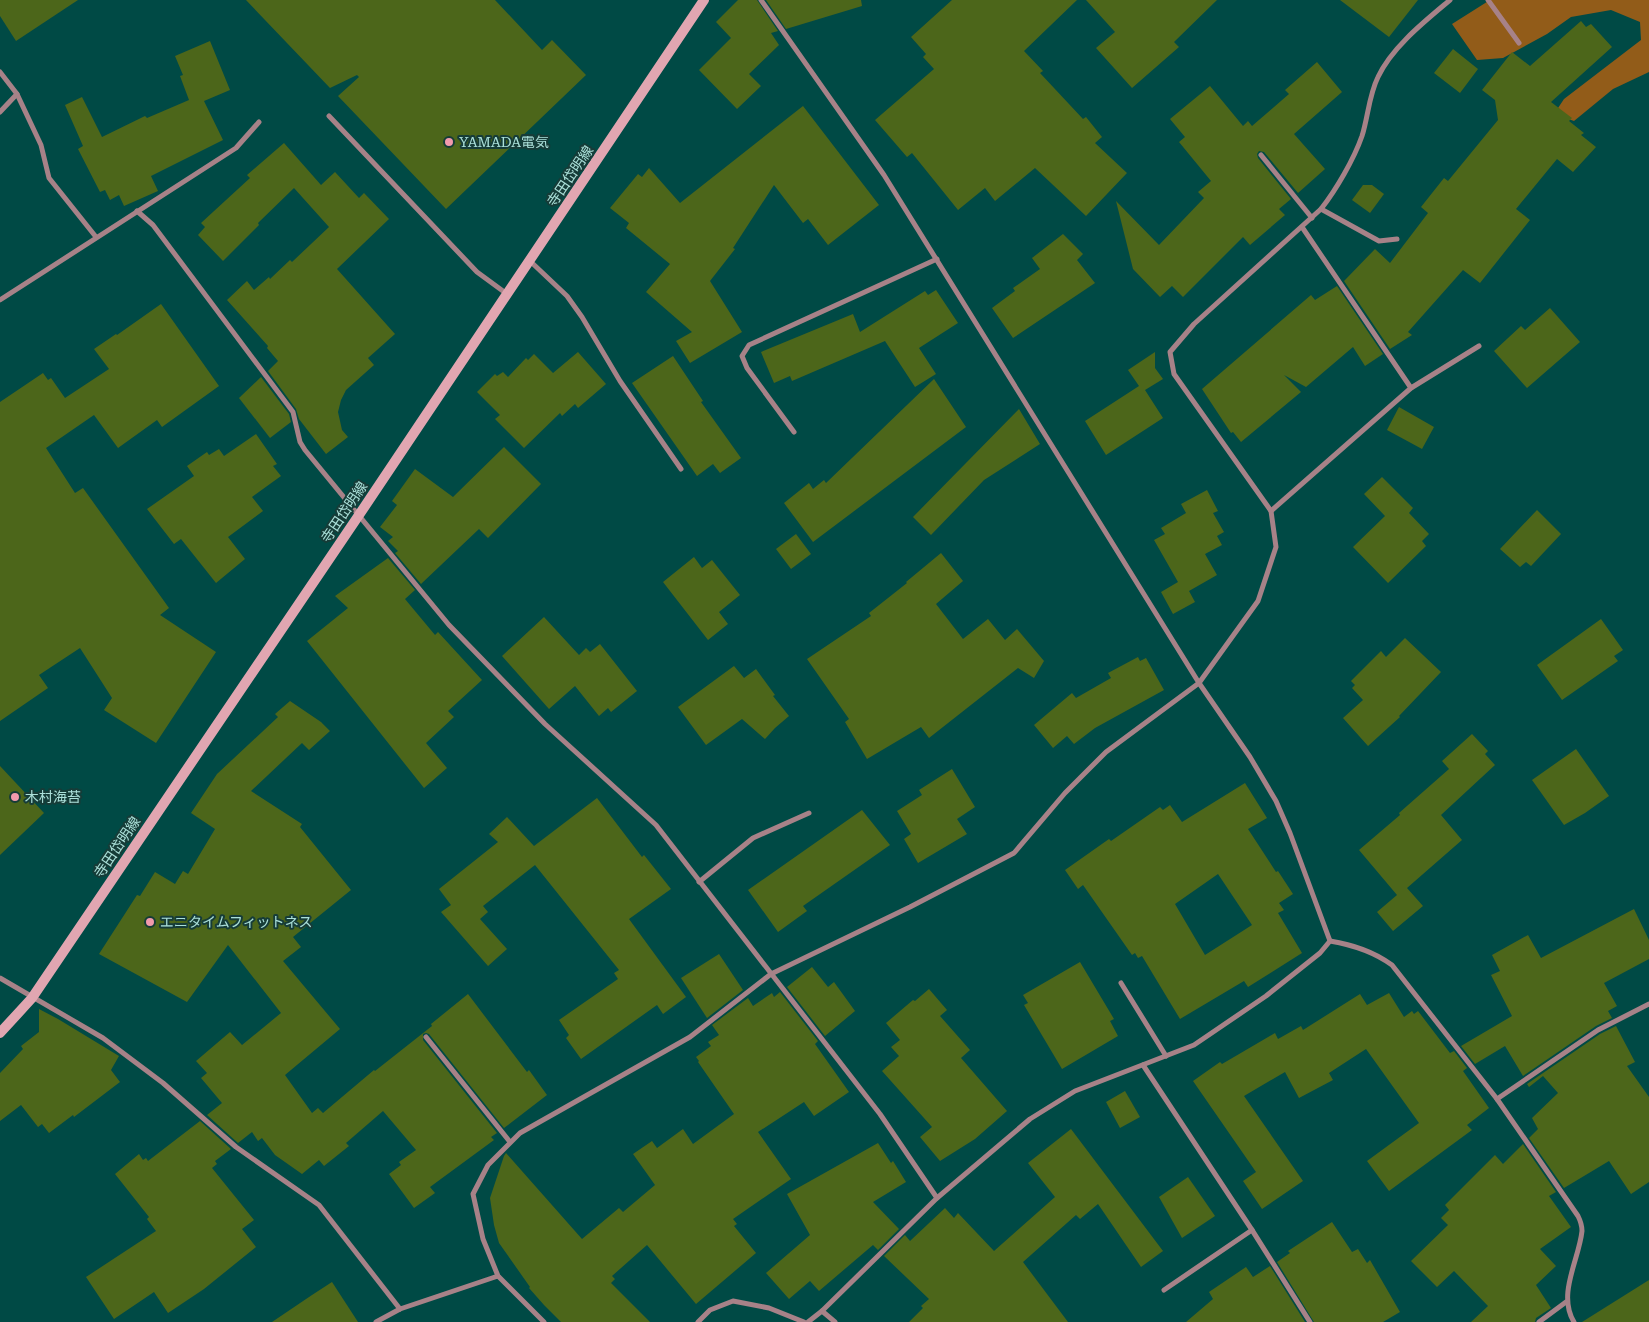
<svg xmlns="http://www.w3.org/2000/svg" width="1649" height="1322" viewBox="0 0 1649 1322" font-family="'Roboto Serif','Noto Sans JP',serif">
	<rect width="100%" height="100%" fill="#004a45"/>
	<path fill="#925c19" d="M 1490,0 L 1649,0 L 1649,72 L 1613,89 L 1574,121 L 1554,114 L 1564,99 L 1641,40 L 1640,22 L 1611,10 L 1571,17 L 1547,34 L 1503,58 L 1477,60 L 1452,24 Z"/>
	<g fill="#4c661a" fill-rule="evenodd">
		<path d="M 0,0 L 78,0 L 16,41 L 0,16 Z"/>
		<path d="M 246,0 L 495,0 L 542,50 L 552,40 L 586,75 L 446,209 L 338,96 L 359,77 L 357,75 L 330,88 Z"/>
		<path d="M 738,0 L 757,0 L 778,31 L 771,33 L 779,45 L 749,74 L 761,86 L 737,109 L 699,70 L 731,38 L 716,22 Z"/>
		<path d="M 766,0 L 861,0 L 862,6 L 786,29 Z"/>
		<path d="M 952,0 L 1077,0 L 1024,51 L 1043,71 L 1040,73 L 1083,119 L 1086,117 L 1102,137 L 1095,143 L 1127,173 L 1086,216 L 1035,168 L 995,201 L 985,188 L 958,210 L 912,153 L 907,157 L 875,120 L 934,69 L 923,57 L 926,54 L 911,37 Z"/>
		<path d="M 1086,0 L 1217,0 L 1174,42 L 1179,47 L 1132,88 L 1096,48 L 1115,32 Z"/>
		<path d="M 1340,0 L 1418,0 L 1389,37 Z"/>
		<path d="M 1581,21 L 1586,27 L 1591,24 L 1612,47 L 1551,102 L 1572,118 L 1569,121 L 1584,133 L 1581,135 L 1596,147 L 1573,172 L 1557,159 L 1516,209 L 1530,220 L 1480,283 L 1463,270 L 1408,332 L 1412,335 L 1390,349 L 1344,281 L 1375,249 L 1390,263 L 1428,213 L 1421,207 L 1444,178 L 1448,181 L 1498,120 L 1495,100 L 1482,90 L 1512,52 L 1530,66 Z"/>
		<path d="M 210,41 L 230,90 L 204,101 L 223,140 L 151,176 L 158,191 L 124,206 L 119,195 L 110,200 L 105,190 L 100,192 L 78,149 L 83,146 L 65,105 L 82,97 L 102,137 L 145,116 L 147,118 L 189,100 L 180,76 L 183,75 L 175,56 Z"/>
		<path d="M 1453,49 L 1478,69 L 1460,93 L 1434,73 Z"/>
		<path d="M 1317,62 L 1342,92 L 1294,134 L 1325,169 L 1298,193 L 1264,152 L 1259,151 L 1257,154 L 1258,158 L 1291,199 L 1279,209 L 1285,215 L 1250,245 L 1243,237 L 1183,297 L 1172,286 L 1160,297 L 1133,269 L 1116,201 L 1159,245 L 1204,198 L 1198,192 L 1211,181 L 1179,142 L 1185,137 L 1170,119 L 1210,86 L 1243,126 L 1248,121 L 1252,126 L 1289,94 L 1285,90 Z"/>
		<path d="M 803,106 L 879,205 L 828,245 L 808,219 L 803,223 L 774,185 L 733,248 L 735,249 L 710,281 L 742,332 L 690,363 L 676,341 L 692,332 L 646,292 L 670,264 L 626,228 L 629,223 L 610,208 L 638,174 L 642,177 L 649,168 L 680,203 Z"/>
		<path d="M 284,143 L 321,185 L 335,172 L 359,198 L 364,193 L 389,219 L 337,269 L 395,334 L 368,358 L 374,365 L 346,390 L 341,400 L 338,412 L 342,430 L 348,437 L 326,454 L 299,419 L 296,409 L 268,371 L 278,361 L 267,348 L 268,346 L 227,300 L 247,281 L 254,290 L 269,277 L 270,279 L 290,260 L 292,262 L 329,227 L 294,188 L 258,223 L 259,225 L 223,261 L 198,235 L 205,227 L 201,223 L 250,178 L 247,175 Z"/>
		<path d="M 1363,185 L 1372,185 L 1384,194 L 1370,213 L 1352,200 Z"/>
		<path d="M 1063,234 L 1083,254 L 1077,260 L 1095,283 L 1013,338 L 992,308 L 1015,291 L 1013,288 L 1040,269 L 1032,258 Z"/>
		<path d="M 1337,286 L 1383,354 L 1365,366 L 1353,347 L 1306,387 L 1284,375 L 1301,392 L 1241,442 L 1233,432 L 1231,433 L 1202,389 L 1311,295 L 1315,300 Z"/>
		<path d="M 936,290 L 958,323 L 919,348 L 936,374 L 915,387 L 885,341 L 792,381 L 790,376 L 774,383 L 761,352 L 853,314 L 860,332 L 925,291 L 928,295 Z"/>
		<path d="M 161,304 L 219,386 L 162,427 L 157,420 L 118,448 L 94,415 L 46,448 L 75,493 L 83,488 L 169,608 L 160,615 L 216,652 L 156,743 L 104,710 L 112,698 L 80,648 L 39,675 L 48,688 L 0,721 L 0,402 L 43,373 L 48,380 L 51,378 L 65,398 L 109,369 L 94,349 L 116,334 L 117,335 Z"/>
		<path d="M 1550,308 L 1580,342 L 1527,388 L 1494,351 L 1521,326 L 1525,330 Z"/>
		<path d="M 578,352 L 606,384 L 578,408 L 575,404 L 562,416 L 560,413 L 524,448 L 495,419 L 500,415 L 477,392 L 495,374 L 497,376 L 503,372 L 508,377 L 526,358 L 528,360 L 534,354 L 553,373 Z"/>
		<path d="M 1155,352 L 1155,368 L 1163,379 L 1145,390 L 1163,418 L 1106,455 L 1085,421 L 1139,386 L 1128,370 Z"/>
		<path d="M 673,356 L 703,401 L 701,402 L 741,458 L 720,473 L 713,464 L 697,476 L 632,383 Z"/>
		<path d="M 261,377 L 289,414 L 291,422 L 270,438 L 239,398 Z"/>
		<path d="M 934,379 L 966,427 L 813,542 L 784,503 L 809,483 L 813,489 L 824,480 L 826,483 Z"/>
		<path d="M 1399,407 L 1434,427 L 1422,449 L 1387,430 Z"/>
		<path d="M 1019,409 L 1040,444 L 984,480 L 931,535 L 913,517 Z"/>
		<path d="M 256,434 L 277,464 L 273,466 L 281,476 L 252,497 L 263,511 L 228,537 L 245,559 L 216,583 L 181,539 L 174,544 L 147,509 L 194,476 L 187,466 L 207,452 L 209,455 L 219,449 L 224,456 Z"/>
		<path d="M 504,447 L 541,484 L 488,538 L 479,529 L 421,584 L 395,553 L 398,551 L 388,541 L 393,537 L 380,527 L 397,505 L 392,501 L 415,469 L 453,497 Z"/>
		<path d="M 1382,477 L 1413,508 L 1409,513 L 1429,534 L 1422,541 L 1426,546 L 1388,583 L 1353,547 L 1385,516 L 1364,494 Z"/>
		<path d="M 1207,490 L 1218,511 L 1213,513 L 1224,532 L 1217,536 L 1222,545 L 1205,554 L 1217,575 L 1189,591 L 1195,602 L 1173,614 L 1161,592 L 1178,582 L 1154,540 L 1165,534 L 1161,528 L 1186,513 L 1181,504 Z"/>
		<path d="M 1537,510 L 1561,534 L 1531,566 L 1526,562 L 1520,567 L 1500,549 Z"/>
		<path d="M 796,534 L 811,554 L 791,569 L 776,549 Z"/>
		<path d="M 941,553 L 963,581 L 936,604 L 963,639 L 988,619 L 1005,640 L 1017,629 L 1044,661 L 1034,678 L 1018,668 L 929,738 L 921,727 L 867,759 L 845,722 L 849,719 L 807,659 L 871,616 L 869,613 L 907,583 L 906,582 Z"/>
		<path d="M 694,557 L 702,568 L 712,560 L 740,595 L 719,612 L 728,624 L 708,640 L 663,582 Z"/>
		<path d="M 388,558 L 415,590 L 405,599 L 435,635 L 438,632 L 482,680 L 448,711 L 454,717 L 426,743 L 447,768 L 424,788 L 307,641 L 348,608 L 335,596 Z"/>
		<path d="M 544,617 L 579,655 L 586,648 L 590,652 L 600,644 L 637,691 L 611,712 L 608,708 L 599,716 L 575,686 L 549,709 L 502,656 Z"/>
		<path d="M 1601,619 L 1623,650 L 1614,656 L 1618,661 L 1562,700 L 1537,665 Z"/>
		<path d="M 1405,638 L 1441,672 L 1399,716 L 1400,717 L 1368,746 L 1343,718 L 1363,700 L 1352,688 L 1355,685 L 1351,681 L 1381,651 L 1386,657 Z"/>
		<path d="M 1138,657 L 1140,661 L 1146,658 L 1164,690 L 1095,728 L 1074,744 L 1067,736 L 1053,748 L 1034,725 L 1072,693 L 1076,698 L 1111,678 L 1108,673 Z"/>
		<path d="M 734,666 L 744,678 L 756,669 L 775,695 L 773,696 L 789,716 L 775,728 L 765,739 L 742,719 L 706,745 L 678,707 Z"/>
		<path d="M 290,701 L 321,722 L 330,731 L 309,750 L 302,743 L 251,791 L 302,824 L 300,827 L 351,890 L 293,937 L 301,947 L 283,961 L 340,1029 L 285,1075 L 312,1113 L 318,1108 L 323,1113 L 374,1070 L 375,1071 L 432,1026 L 431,1024 L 468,994 L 527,1072 L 529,1070 L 547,1095 L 504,1128 L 429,1034 L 426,1033 L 423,1034 L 423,1040 L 497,1133 L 491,1137 L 494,1140 L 430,1187 L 435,1193 L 414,1208 L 389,1174 L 401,1165 L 399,1162 L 416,1150 L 383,1111 L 346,1143 L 349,1146 L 324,1166 L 319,1160 L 302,1174 L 275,1155 L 262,1138 L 258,1141 L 252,1132 L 238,1143 L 207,1115 L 222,1103 L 201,1078 L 207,1073 L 196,1061 L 230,1032 L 242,1045 L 281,1013 L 228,945 L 187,1002 L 99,954 L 137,895 L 140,896 L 155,872 L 175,884 L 183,871 L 188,874 L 215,829 L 191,813 L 217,774 L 278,717 L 275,714 Z"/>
		<path d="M 1472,734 L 1488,751 L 1485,754 L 1495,765 L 1441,815 L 1462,840 L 1407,888 L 1423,906 L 1393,931 L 1377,912 L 1397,895 L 1359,850 L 1400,815 L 1399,813 L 1449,769 L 1442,761 Z"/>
		<path d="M 1576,749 L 1609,796 L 1585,813 L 1564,825 L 1532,780 Z"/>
		<path d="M 0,766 L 44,813 L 0,855 Z"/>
		<path d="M 952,769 L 975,807 L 957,819 L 967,834 L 918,863 L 904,839 L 911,834 L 897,811 L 922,795 L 919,790 Z"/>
		<path d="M 1245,783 L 1267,818 L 1248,829 L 1276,872 L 1278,871 L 1293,894 L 1279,903 L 1284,910 L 1278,913 L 1302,953 L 1248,987 L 1244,981 L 1180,1019 L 1142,956 L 1138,958 L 1135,953 L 1132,955 L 1083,885 L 1078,889 L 1065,870 L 1109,839 L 1111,841 L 1160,807 L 1163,810 L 1170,805 L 1182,822 ZM 1218,874 L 1252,925 L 1205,955 L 1175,904 Z"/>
		<path d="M 597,798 L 642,857 L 644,855 L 671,889 L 629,919 L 686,997 L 663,1014 L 657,1005 L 581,1059 L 566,1038 L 569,1035 L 559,1020 L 618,979 L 614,973 L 619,970 L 535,865 L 483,906 L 488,912 L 480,919 L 507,949 L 488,966 L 441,912 L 451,905 L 439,889 L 498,842 L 489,834 L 507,817 L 534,846 Z"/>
		<path d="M 862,810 L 890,845 L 803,906 L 807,911 L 778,932 L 748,890 Z"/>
		<path d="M 1634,909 L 1649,940 L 1649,959 L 1604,983 L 1617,1006 L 1608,1011 L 1612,1018 L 1596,1026 L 1523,1076 L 1505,1046 L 1475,1064 L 1461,1046 L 1512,1016 L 1491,975 L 1500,971 L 1492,955 L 1528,935 L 1541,958 Z"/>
		<path d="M 719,954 L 743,990 L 707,1018 L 681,978 Z"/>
		<path d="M 1080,962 L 1114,1019 L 1110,1021 L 1118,1036 L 1062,1069 L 1024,1005 L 1028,1003 L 1023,995 Z"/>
		<path d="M 812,967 L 828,987 L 834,982 L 855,1011 L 825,1036 L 787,987 Z"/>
		<path d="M 929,989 L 947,1010 L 940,1016 L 970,1050 L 961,1058 L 1007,1111 L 975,1139 L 940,1161 L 920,1137 L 932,1127 L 882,1071 L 899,1056 L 891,1047 L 900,1040 L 886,1023 L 913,1000 L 915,1001 Z"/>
		<path d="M 780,992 L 818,1041 L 815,1044 L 849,1092 L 814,1116 L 804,1102 L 758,1132 L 791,1179 L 733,1219 L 737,1224 L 734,1226 L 756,1253 L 696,1304 L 647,1245 L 612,1276 L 615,1279 L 611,1283 L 650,1322 L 561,1322 L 544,1305 L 529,1288 L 530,1287 L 499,1243 L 494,1225 L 490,1198 L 504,1156 L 506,1153 L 582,1239 L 619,1208 L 623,1212 L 655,1185 L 633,1154 L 652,1141 L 657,1148 L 683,1129 L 693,1144 L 734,1114 L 698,1062 L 699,1061 L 696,1057 L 711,1046 L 708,1042 L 719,1035 L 712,1025 L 748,998 L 753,1006 L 772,993 L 774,997 Z"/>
		<path d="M 1389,993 L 1404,1017 L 1412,1011 L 1414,1014 L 1418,1011 L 1450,1053 L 1454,1051 L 1467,1068 L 1463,1071 L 1489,1108 L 1467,1125 L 1472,1130 L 1389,1191 L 1367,1161 L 1419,1123 L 1366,1049 L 1329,1073 L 1333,1080 L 1299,1098 L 1285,1072 L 1244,1096 L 1303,1181 L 1262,1209 L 1243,1181 L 1256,1172 L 1193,1081 L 1220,1062 L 1222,1064 L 1275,1033 L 1278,1039 L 1301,1026 L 1303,1030 L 1360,994 L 1367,1005 Z"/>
		<path d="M 39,1009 L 58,1019 L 119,1056 L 111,1070 L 120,1082 L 74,1117 L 73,1115 L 49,1133 L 42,1124 L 38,1127 L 21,1105 L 0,1121 L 0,1073 L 23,1049 L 21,1046 L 39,1032 Z"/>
		<path d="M 1616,1026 L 1635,1062 L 1627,1066 L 1649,1097 L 1649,1182 L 1631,1194 L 1609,1161 L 1564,1188 L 1529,1138 L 1538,1129 L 1532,1118 L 1558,1093 L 1543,1076 L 1529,1087 L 1527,1084 L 1600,1034 Z"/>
		<path d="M 1125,1091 L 1140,1117 L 1120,1128 L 1106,1102 Z"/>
		<path d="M 200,1121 L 231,1149 L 215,1161 L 217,1164 L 212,1168 L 254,1220 L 242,1229 L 256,1247 L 204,1289 L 168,1313 L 154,1292 L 114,1319 L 86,1277 L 156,1231 L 147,1219 L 149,1217 L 115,1174 L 139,1154 L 143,1160 L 146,1158 L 148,1161 Z"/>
		<path d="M 1071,1129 L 1163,1251 L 1141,1267 L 1098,1204 L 1080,1219 L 1076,1215 L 1023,1262 L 1068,1322 L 909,1322 L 923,1308 L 921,1306 L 929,1299 L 884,1256 L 905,1235 L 910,1241 L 945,1208 L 954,1218 L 958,1213 L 994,1251 L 1055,1197 L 1028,1163 Z"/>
		<path d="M 878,1143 L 891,1163 L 893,1161 L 906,1182 L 873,1202 L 899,1229 L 878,1250 L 873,1245 L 819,1291 L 810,1281 L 789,1299 L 766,1273 L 810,1235 L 787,1194 Z"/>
		<path d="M 1523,1144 L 1556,1192 L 1549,1196 L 1571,1227 L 1540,1249 L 1556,1266 L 1536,1285 L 1551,1308 L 1536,1318 L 1535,1322 L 1471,1322 L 1488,1306 L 1454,1271 L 1437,1287 L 1411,1261 L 1448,1225 L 1441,1218 L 1449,1210 L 1445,1205 L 1495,1155 L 1503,1164 Z"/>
		<path d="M 1188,1177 L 1215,1216 L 1182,1238 L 1159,1197 Z"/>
		<path d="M 1332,1222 L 1352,1252 L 1358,1249 L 1367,1263 L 1370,1260 L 1400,1312 L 1383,1322 L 1314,1322 L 1277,1262 L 1290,1253 L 1288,1251 Z"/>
		<path d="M 1270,1266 L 1305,1322 L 1186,1322 L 1213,1299 L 1209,1292 L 1246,1267 L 1253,1277 Z"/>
		<path d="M 1649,1280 L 1649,1322 L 1582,1322 Z"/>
		<path d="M 332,1282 L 358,1322 L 272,1322 L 312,1295 Z"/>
	</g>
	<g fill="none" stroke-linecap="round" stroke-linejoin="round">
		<g stroke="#a78288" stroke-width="5">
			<path d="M 761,0 L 884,175 L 1199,683 L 1250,757 L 1276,801 L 1290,833 L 1330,941"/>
			<path d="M 1488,0 L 1519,43"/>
			<path d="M 0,72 L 17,94 L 41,145 L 49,178 L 96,237"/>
			<path d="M 0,112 L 17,94"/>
			<path d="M 329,116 L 477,272 L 507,294"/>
			<path d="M 1261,155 L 1312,218"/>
			<path d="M 1321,209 L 1379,241 L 1397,239"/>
			<path d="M 137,211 L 153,225 L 293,412 L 300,442 L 305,450 L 449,625 L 545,724 L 656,825 L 880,1114 L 937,1198 L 822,1311 L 808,1322"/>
			<path d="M 1302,227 L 1411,388"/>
			<path d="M 530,261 L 567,296 L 582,317 L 620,381 L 681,469"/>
			<path d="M 0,300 L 236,148 L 259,122"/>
			<path d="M 794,432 L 747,368 L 742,356 L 749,345 L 937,259"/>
			<path d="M 1271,511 L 1411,388 L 1479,346"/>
			<path d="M 699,882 L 753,838 L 809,813"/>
			<path d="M 1330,941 C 1353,945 1373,951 1392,965 L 1497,1099 L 1578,1216 C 1580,1220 1582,1226 1582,1231 C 1579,1260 1557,1294 1574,1322"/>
			<path d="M 0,978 L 103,1038 L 163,1083 L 236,1147 L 319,1205 L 400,1309"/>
			<path d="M 1121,983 L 1166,1056"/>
			<path d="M 426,1037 L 510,1142"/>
			<path d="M 1143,1065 L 1252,1230 L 1310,1322"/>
			<path d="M 1497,1099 L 1598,1030 L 1649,1004"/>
			<path d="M 937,1198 L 1030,1119 L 1075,1091 L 1194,1045 L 1266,996 L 1320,953 L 1330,941"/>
			<path d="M 1164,1290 L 1252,1230"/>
			<path d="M 822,1311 L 835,1322"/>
			<path d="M 376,1322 L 400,1309 L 498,1276"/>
			<path d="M 544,1322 L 498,1276 L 483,1239 L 473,1194 L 488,1165 L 520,1133 L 690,1037 L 771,974 L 910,907 L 1014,853 L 1065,793 L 1106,752 L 1199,683 L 1258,601 L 1276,547 L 1271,511 L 1174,374 L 1170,352 L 1194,324 L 1321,209 C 1336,190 1354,159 1362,136 C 1368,117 1369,95 1378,77 C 1392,47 1425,21 1450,0"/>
			<path d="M 698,1322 L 710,1310 L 733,1301 L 769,1308 L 804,1322"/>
			<path d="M 1539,1322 L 1566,1302"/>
		</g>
		<path stroke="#e1a6b1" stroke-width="10" d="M 0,1033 L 32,998 L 359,515 L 704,0"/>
	</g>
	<g fill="#f29aac" stroke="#163c38" stroke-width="2">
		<circle cx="449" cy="142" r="5"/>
		<circle cx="15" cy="797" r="5"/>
		<circle cx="150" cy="922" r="5"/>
	</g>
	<g text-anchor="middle" stroke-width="4" stroke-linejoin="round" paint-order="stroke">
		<g font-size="14" fill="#abe0d9" stroke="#163c38" text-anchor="start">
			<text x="459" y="147">YAMADA電気</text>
			<text x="25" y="802">木村海苔</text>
			<text x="160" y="927">エニタイムフィットネス</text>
		</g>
		<g font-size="14" fill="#abe0d9" stroke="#163c38">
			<text transform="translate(570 176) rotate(-56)" y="5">寺田岱明線</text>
			<text transform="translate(344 512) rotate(-56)" y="5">寺田岱明線</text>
			<text transform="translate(117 847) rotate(-56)" y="5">寺田岱明線</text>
		</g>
	</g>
</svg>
